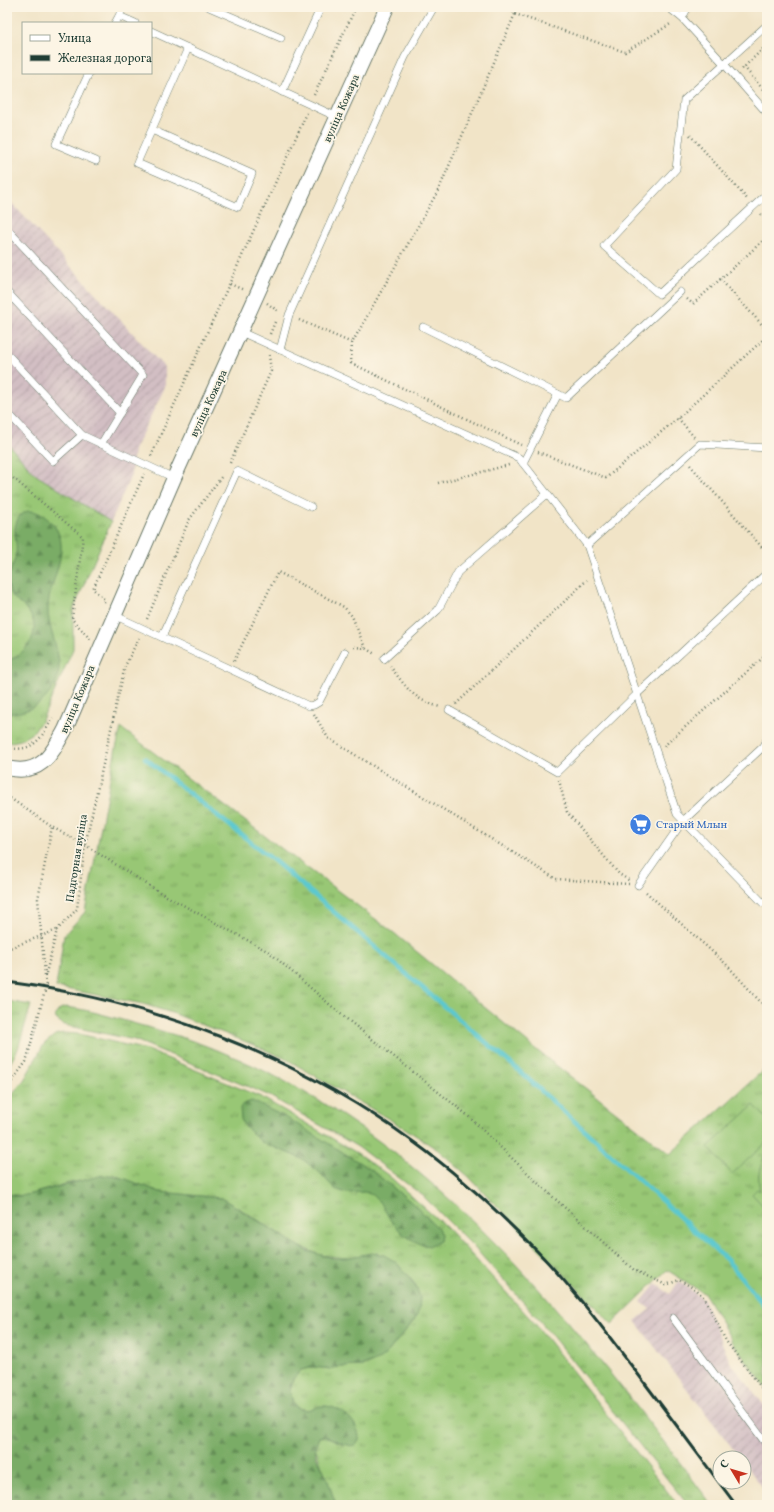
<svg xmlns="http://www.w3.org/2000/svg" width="774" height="1512" viewBox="0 0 774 1512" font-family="Vollkorn,serif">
	<defs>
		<pattern id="industrial-furrows" width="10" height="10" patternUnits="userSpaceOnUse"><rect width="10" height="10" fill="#d2bec3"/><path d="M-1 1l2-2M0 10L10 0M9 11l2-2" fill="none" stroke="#aa9c9f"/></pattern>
		<pattern id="grass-tufts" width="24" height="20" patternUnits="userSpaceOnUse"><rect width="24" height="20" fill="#98c775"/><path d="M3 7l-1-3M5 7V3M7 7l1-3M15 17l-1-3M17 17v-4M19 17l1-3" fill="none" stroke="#7ba361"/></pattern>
		<pattern id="forest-firs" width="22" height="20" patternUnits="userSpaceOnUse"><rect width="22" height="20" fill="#7aac66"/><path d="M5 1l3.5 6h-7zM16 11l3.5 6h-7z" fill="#638d55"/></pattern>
	</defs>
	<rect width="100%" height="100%" fill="#fcf5e5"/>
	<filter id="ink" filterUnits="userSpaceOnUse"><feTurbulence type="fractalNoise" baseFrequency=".025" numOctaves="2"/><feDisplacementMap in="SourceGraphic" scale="8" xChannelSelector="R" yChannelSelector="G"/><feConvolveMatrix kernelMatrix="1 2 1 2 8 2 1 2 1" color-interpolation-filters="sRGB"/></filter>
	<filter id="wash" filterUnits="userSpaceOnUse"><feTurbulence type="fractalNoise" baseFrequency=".012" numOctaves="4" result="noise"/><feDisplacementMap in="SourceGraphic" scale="16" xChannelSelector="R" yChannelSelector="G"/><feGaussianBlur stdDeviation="0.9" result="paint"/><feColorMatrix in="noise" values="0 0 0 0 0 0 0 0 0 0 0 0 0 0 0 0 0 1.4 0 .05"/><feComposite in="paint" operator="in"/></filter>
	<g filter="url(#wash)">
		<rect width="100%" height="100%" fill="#f1e4c7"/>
		<g fill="url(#industrial-furrows)">
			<path d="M 7,198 L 165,368 L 165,387 L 134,450 L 131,475 L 111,522 L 36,475 L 7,443 Z"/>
			<path d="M 679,1281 L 704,1300 L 730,1362 L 767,1409 L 767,1493 L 744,1463 L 744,1458 L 740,1458 L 635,1321 L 650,1309 L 641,1302 L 656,1284 L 670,1294 Z"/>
		</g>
		<g fill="url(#grass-tufts)" stroke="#5c8254">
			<path d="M 7,443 L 36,475 L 111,522 L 73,610 L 73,649 L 41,722 L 32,733 L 21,740 L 7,743 Z"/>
			<path d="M 121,728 L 394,933 L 539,1052 L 670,1154 L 767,1067 L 767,1389 L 735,1346 L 705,1294 L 667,1270 L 612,1324 L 468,1176 L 438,1150 L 406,1129 L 288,1060 L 254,1045 L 175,1014 L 143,1004 L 56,987 L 64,935 L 85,912 L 115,752 Z"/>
			<path d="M 7,1001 L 31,1005 L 18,1049 L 7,1069 Z"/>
			<path d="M 65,1007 C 94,1010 123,1021 151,1028 C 403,1097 562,1307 712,1505 L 688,1505 L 541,1322 L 473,1246 L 422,1195 L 358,1147 L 268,1095 L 135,1040 L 64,1025 L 56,1019 L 55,1015 L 60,1009 Z"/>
			<path d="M 63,1033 L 79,1034 L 147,1050 L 261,1097 L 357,1153 L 388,1175 L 447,1228 L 537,1326 L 678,1505 L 336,1505 L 315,1447 L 319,1437 L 324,1436 L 330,1438 L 345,1445 L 339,1410 L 325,1406 L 309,1410 L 297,1408 L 293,1403 L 290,1391 L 293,1379 L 301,1370 L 313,1367 L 331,1369 L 339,1367 L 363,1366 L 371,1363 L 387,1353 L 415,1319 L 417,1289 L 414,1283 L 409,1277 L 378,1253 L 345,1258 L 320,1255 L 294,1244 L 252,1216 L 221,1198 L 160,1192 L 114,1175 L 69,1183 L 31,1194 L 20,1196 L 7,1194 L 7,1100 L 24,1080 L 44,1044 L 55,1035 Z"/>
		</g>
		<g fill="url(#forest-firs)" stroke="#4c744d">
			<path d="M 28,511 C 37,511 42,514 49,520 C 77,546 48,579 48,609 C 48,628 57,644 59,662 C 61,691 35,715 7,713 L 7,661 C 28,653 45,629 26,609 C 20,602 12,600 9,589 C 5,576 14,566 16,554 C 18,543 12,531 17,521 C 19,515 23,513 28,511 Z"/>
			<path d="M 252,1101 L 287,1118 L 370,1169 L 411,1202 L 438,1228 L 441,1235 L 440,1241 L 431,1246 L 422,1245 L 404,1235 L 391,1221 L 382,1205 L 372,1195 L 365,1192 L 346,1193 L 335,1189 L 318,1171 L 302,1159 L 261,1142 L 244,1125 L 241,1119 L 240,1108 L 243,1104 Z"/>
			<path d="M 103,1175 L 123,1178 L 160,1192 L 221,1198 L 307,1251 L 333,1258 L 345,1258 L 371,1253 L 384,1255 L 396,1262 L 409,1277 L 417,1289 L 420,1297 L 419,1310 L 415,1319 L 387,1353 L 380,1359 L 363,1366 L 339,1367 L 331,1369 L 313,1367 L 301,1370 L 293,1379 L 290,1391 L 293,1403 L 297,1408 C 309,1413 314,1406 324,1406 C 341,1406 360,1423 359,1440 L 354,1446 C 341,1446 331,1434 319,1437 L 315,1447 L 316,1455 L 326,1475 L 336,1505 L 7,1505 L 7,1194 L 20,1196 L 31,1194 Z"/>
		</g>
		<g fill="#98c775" stroke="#5c8254">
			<path d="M 754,1105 L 767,1119 L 767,1142 L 732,1174 L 708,1147 Z"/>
			<path d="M 767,1153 L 765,1184 L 767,1210 L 752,1194 L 757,1189 L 760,1191 C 757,1177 759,1165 767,1153 Z"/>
		</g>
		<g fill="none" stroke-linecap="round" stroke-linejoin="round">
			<path stroke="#5bc8cf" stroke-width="4.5" d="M 145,758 L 272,859 L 516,1068 L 727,1260 L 767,1309"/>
		</g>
	</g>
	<g filter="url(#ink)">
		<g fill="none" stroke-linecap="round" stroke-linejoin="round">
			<defs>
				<g id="lane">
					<path d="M 123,7 L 119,16 L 135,23"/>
					<path d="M 209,7 L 281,38"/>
					<path d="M 668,7 L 682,18 L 724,64 L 767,25"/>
					<path d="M 682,18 L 688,7"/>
					<path d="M 115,23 L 119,16"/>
					<path d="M 151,31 L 337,117"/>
					<path d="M 89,73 L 56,144 L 96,161"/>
					<path d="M 282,92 L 321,7"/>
					<path d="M 767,113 L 724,64 L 684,100 L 676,169 L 604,246 L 659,294 L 767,194"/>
					<path d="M 152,130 L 252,174 L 238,207 L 137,163 L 188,48"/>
					<path d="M 7,229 L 143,375 L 101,444"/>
					<path d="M 7,292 L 120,413"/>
					<path d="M 423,327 L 566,398 L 680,292"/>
					<path d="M 241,332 L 519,458 L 587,545 L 700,444 L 767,448"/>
					<path d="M 280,350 L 289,315 L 405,57 L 434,7"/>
					<path d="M 7,354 L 82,435 L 174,478"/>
					<path d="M 7,412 L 53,461 L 82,435"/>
					<path d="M 523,463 L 558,394"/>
					<path d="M 587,545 L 677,814 L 763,903 L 767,900"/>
					<path d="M 114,615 L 309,706 L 314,705 L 319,702 L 345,652"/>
					<path d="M 162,637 L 237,471 L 311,507"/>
					<path d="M 384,659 L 438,610 L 458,572 L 547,494"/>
					<path d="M 449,710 L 557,772 L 637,694 L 767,573"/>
					<path d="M 638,885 L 683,821 L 764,746 L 767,739"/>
					<path d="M 673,1318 L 767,1445"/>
				</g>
				<path id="street" d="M 7,768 C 41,776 51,755 65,730 L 174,478 L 387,7"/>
			</defs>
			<use href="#lane" stroke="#687767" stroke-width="8"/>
			<use href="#street" stroke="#687767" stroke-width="16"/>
			<g stroke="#687767" stroke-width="2.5" stroke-dasharray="1 3" stroke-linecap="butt">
				<path d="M 515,14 L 625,52 L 672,23"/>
				<path d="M 744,67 L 767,94"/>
				<path d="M 742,69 L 767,45"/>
				<path d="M 314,95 L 356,7"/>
				<path d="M 690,135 L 748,200"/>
				<path d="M 761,214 L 767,221"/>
				<path d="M 720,279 L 767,330"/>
				<path d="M 230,284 L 244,290"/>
				<path d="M 687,299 L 693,304 L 767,237"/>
				<path d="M 267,303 L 279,312"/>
				<path d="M 299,320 L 352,343 L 439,189 L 515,14 L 508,7"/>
				<path d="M 270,334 L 275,322"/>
				<path d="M 352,343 L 351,363 L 521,445"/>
				<path d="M 678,418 L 694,437"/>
				<path d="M 538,452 L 606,478 L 678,418 L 767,336"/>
				<path d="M 151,456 L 307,113"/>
				<path d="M 230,463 L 271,371 L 269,355"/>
				<path d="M 690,465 L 767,553"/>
				<path d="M 7,473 L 83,537 L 72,619 L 90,639"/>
				<path d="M 438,483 L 509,465"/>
				<path d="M 104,602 L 105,600 L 93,589 L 144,474"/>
				<path d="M 147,619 L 189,520 L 222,476"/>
				<path d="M 354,647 L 365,648 L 375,654"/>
				<path d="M 234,661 L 278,572 L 344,607 L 352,616 L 365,648"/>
				<path d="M 390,666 C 407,688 412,699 440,707"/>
				<path d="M 456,704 L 587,580"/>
				<path d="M 314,714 L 328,738 L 556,879 L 629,884"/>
				<path d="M 664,746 L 767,654"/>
				<path d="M 7,748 C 35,752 40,739 53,718"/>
				<path d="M 559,780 L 567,812 L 619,874 L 630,881"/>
				<path d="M 7,796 L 52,827 L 85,845 L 161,893 L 269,952 L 343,1016 L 466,1114 L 542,1187 L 634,1270 L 666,1285 L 679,1280 L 697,1290 L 705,1299 L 726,1341 L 767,1395"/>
				<path d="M 646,892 L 726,964 L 766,1008 L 767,1012"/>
				<path d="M 7,949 L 57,930"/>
				<path d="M 45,975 L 38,899 L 52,827"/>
				<path d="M 7,1088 L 26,1062 L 46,987 L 45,977 L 57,930 L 77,909 L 85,845 L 125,666 L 139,638"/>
			</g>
			<use href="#lane" stroke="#fff" stroke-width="7"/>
			<use href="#street" stroke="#fff" stroke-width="14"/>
			<path stroke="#1f3d34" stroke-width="3" d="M 7,982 C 153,1001 296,1056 415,1143 C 459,1175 500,1213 538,1252 C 567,1282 593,1315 618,1348 C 658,1400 697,1453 736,1505"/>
		</g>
	</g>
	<defs>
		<symbol id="supermarket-disc" viewBox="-11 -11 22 22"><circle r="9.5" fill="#3f7fe0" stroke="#fcf5e5"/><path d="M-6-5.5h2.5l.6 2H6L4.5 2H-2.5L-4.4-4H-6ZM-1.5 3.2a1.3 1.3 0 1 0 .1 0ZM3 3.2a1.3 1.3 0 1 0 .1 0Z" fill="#fff"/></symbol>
	</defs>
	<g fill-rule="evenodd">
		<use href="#supermarket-disc" x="628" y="812" width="25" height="25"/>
	</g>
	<g text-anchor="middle" stroke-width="3.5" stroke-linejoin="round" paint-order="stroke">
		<g font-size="11" fill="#1f3d34" stroke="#fcf5e5">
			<text transform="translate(341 108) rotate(-66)" y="4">вуліца Кожара</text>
			<text transform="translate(208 403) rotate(-65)" y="4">вуліца Кожара</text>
			<text transform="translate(77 699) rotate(-67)" y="4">вуліца Кожара</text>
			<text transform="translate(76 858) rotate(-81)" y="4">Падгорная вуліца</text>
		</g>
		<g font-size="11" fill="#366cbe" stroke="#fcf5e5" text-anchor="start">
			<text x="656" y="828">Старый Млын</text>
		</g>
	</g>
	<rect width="774" height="1512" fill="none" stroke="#fcf5e5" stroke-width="24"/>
	<rect x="22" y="22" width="130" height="52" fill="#fcf5e5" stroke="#a4ab9e"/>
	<rect x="30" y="35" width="20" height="6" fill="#ffffff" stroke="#a4ab9e"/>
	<text x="58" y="42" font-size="12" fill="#1f3d34">Улица</text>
	<rect x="30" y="55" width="20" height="6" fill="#1f3d34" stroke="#a4ab9e"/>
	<text x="58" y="62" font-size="12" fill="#1f3d34">Железная дорога</text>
	<g transform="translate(732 1470) rotate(308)"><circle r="19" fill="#fcf5e5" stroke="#a4ab9e"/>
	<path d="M0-3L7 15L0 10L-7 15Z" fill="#c8321e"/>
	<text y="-6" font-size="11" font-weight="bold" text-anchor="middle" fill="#1f3d34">С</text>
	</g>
</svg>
